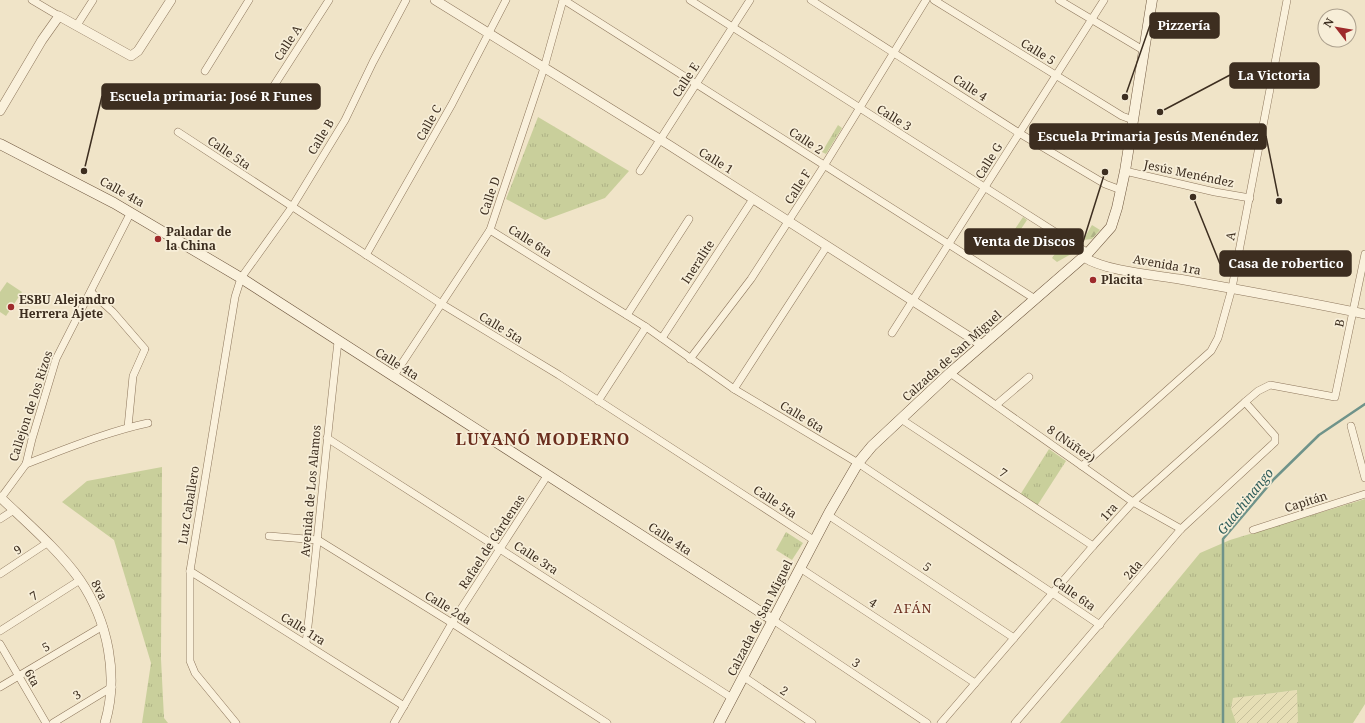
<svg xmlns="http://www.w3.org/2000/svg" width="1365" height="723" viewBox="0 0 1365 723" font-family="'Noto Serif',serif">
	<defs>
		<pattern id="farmland-furrows" width="10" height="10" patternUnits="userSpaceOnUse"><rect width="10" height="10" fill="#e6deb5"/><path d="M-1 1l2-2M0 10L10 0M9 11l2-2" fill="none" stroke="#c6bf9b"/></pattern>
		<pattern id="grass-tufts" width="24" height="20" patternUnits="userSpaceOnUse"><rect width="24" height="20" fill="#c9cf9b"/><path d="M3 7l-1-3M5 7V3M7 7l1-3M15 17l-1-3M17 17v-4M19 17l1-3" fill="none" stroke="#aeb285"/></pattern>
		<pattern id="forest-firs" width="22" height="20" patternUnits="userSpaceOnUse"><rect width="22" height="20" fill="#c9cf9b"/><path d="M5 1l3.5 6h-7zM16 11l3.5 6h-7z" fill="#aeb285"/></pattern>
	</defs>
	<rect width="100%" height="100%" fill="#f0e4c8"/>
	<path fill="url(#farmland-furrows)" d="M 1298,690 L 1298,723 L 1236,723 L 1234,719 L 1231,707 L 1232,698 Z"/>
	<g fill="url(#grass-tufts)">
		<path d="M 538,117 L 629,171 L 605,198 L 545,220 L 506,199 Z"/>
		<path d="M 838,125 L 842,128 L 826,154 L 822,152 Z"/>
		<path d="M 1023,217 L 1027,220 L 1017,235 L 1013,232 Z"/>
		<path d="M 1049,449 L 1066,461 L 1037,506 L 1020,495 Z"/>
		<path d="M 162,467 L 161,659 L 164,718 L 168,723 L 142,723 L 151,663 L 114,540 L 62,502 L 87,481 Z"/>
		<path d="M 1365,499 L 1365,704 L 1353,723 L 1298,723 L 1297,690 L 1233,698 L 1231,708 L 1236,723 L 1060,723 L 1200,553 L 1230,540 Z"/>
		<path d="M 786,532 L 803,543 L 792,560 L 776,550 Z"/>
	</g>
	<g fill="url(#forest-firs)">
		<path d="M 1092,225 L 1100,230 L 1092,239 L 1083,240 Z"/>
		<path d="M 1063,243 L 1072,249 L 1073,253 L 1057,262 L 1052,258 Z"/>
	</g>
	<path fill="#c9cf9b" d="M 7,282 L 22,292 L 6,316 L 0,312 L 0,292 Z"/>
	<g fill="none" stroke-linecap="round" stroke-linejoin="round">
		<path stroke="#6f938a" stroke-width="2.5" d="M 1223,723 L 1223,539 L 1274,479 L 1319,435 L 1365,404"/>
		<defs>
			<g id="minor">
				<path d="M 32,0 L 59,16"/>
				<path d="M 564,0 L 1035,299"/>
				<path d="M 690,0 L 1088,253"/>
				<path d="M 811,0 L 1019,133 L 1105,184 L 1121,190"/>
				<path d="M 934,0 L 1122,116 L 1133,120"/>
				<path d="M 1059,0 L 1143,50"/>
				<path d="M 77,25 L 93,0"/>
				<path d="M 205,71 L 249,0"/>
				<path d="M 266,98 L 329,0"/>
				<path d="M 178,132 L 440,303 L 559,375 L 815,541"/>
				<path d="M 640,171 L 750,0"/>
				<path d="M 1125,171 L 1215,192 L 1250,198"/>
				<path d="M 490,230 L 646,327 L 734,389 L 858,463 L 1100,625"/>
				<path d="M 366,255 L 452,104 L 506,0"/>
				<path d="M 91,292 L 113,312 L 145,349 L 133,376 L 128,427"/>
				<path d="M 627,315 L 689,219"/>
				<path d="M 892,333 L 1104,0"/>
				<path d="M 662,338 L 753,199"/>
				<path d="M 690,359 L 751,279 L 824,166 L 926,0"/>
				<path d="M 950,373 L 1133,502 L 1181,529"/>
				<path d="M 393,377 L 490,230 L 544,68 L 563,0"/>
				<path d="M 734,389 L 827,246"/>
				<path d="M 598,401 L 646,327"/>
				<path d="M 996,405 L 1029,377"/>
				<path d="M 901,419 L 1093,546"/>
				<path d="M 1351,426 L 1365,478"/>
				<path d="M 327,438 L 732,698"/>
				<path d="M 26,464 C 66,449 106,432 148,423"/>
				<path d="M 1082,466 L 1211,351 L 1218,338 L 1232,288 L 1287,0"/>
				<path d="M 1,498 L 26,464 L 32,439 L 56,359 L 131,212"/>
				<path d="M 828,515 L 1014,638"/>
				<path d="M 0,519 L 14,510"/>
				<path d="M 1253,530 L 1365,494"/>
				<path d="M 269,536 L 318,540 L 452,623 L 607,723"/>
				<path d="M 800,568 L 975,683"/>
				<path d="M 190,571 L 404,706"/>
				<path d="M 0,574 L 47,543"/>
				<path d="M 773,620 L 927,723"/>
				<path d="M 0,631 L 80,580"/>
				<path d="M 306,643 C 318,543 326,442 338,342"/>
				<path d="M 0,644 L 46,723"/>
				<path d="M 744,677 L 812,723"/>
				<path d="M 0,687 L 103,626"/>
				<path d="M 53,723 L 112,687"/>
				<path d="M 236,723 L 195,673 L 190,661 L 190,571 L 235,297 L 241,278 L 292,207 L 345,120 L 373,62 L 406,0"/>
				<path d="M 394,723 L 452,623 L 547,476"/>
				<path d="M 941,723 L 1093,546 L 1133,502 L 1245,402 L 1258,391 L 1270,385 L 1335,397 L 1365,254"/>
				<path d="M 1015,723 L 1181,529 L 1275,442 L 1275,436 L 1245,402"/>
			</g>
			<g id="tertiary">
				<path d="M 435,0 L 669,145 L 982,345"/>
				<path d="M 0,111 L 42,40 L 59,16 L 131,56 L 138,51 L 171,0"/>
				<path d="M 1084,257 C 1104,271 1154,275 1179,279 C 1241,290 1303,301 1365,314"/>
				<path d="M 0,497 C 26,522 59,550 80,580 C 108,621 119,676 105,723"/>
			</g>
			<g id="secondary">
				<path d="M 0,144 L 114,203 L 241,278 L 773,620"/>
				<path d="M 719,723 L 829,513 L 858,463 L 872,446 L 950,373 L 1088,253 L 1111,227 L 1117,208 L 1125,171 L 1152,0"/>
			</g>
		</defs>
		<use href="#minor" stroke="#8d765c" stroke-width="8"/>
		<use href="#tertiary" stroke="#8d765c" stroke-width="10"/>
		<use href="#secondary" stroke="#6f573f" stroke-width="11"/>
		<use href="#minor" stroke="#faf1dc" stroke-width="7"/>
		<use href="#tertiary" stroke="#faf1dc" stroke-width="9"/>
		<use href="#secondary" stroke="#faf1dc" stroke-width="10"/>
	</g>
	<g fill="#9e2a2b" stroke="#f7eed8" stroke-width="1.5">
		<circle cx="158" cy="239" r="4"/>
		<circle cx="1093" cy="280" r="4"/>
		<circle cx="11" cy="307" r="4"/>
	</g>
	<g text-anchor="middle" stroke-width="3.5" stroke-linejoin="round" paint-order="stroke">
		<g font-size="12" fill="#3d2e20" stroke="#f7eed8">
			<text transform="translate(288 43) rotate(-57)" y="4">Calle A</text>
			<text transform="translate(1038 52) rotate(32)" y="4">Calle 5</text>
			<text transform="translate(686 80) rotate(-57)" y="4">Calle E</text>
			<text transform="translate(970 88) rotate(33)" y="4">Calle 4</text>
			<text transform="translate(894 118) rotate(32)" y="4">Calle 3</text>
			<text transform="translate(429 123) rotate(-61)" y="4">Calle C</text>
			<text transform="translate(321 137) rotate(-59)" y="4">Calle B</text>
			<text transform="translate(806 141) rotate(33)" y="4">Calle 2</text>
			<text transform="translate(229 153) rotate(34)" y="4">Calle 5ta</text>
			<text transform="translate(716 161) rotate(32)" y="4">Calle 1</text>
			<text transform="translate(989 161) rotate(-58)" y="4">Calle G</text>
			<text transform="translate(1189 174) rotate(12)" y="4">Jesús Menéndez</text>
			<text transform="translate(798 187) rotate(-58)" y="4">Calle F</text>
			<text transform="translate(122 192) rotate(29)" y="4">Calle 4ta</text>
			<text transform="translate(490 196) rotate(-71)" y="4">Calle D</text>
			<text transform="translate(1231 236) rotate(-79)" y="4">A</text>
			<text transform="translate(530 241) rotate(32)" y="4">Calle 6ta</text>
			<text transform="translate(698 262) rotate(-57)" y="4">Ineralite</text>
			<text transform="translate(1167 265) rotate(10)" y="4">Avenida 1ra</text>
			<text transform="translate(1340 323) rotate(-78)" y="4">B</text>
			<text transform="translate(501 328) rotate(31)" y="4">Calle 5ta</text>
			<text transform="translate(952 356) rotate(-42)" y="4">Calzada de San Miguel</text>
			<text transform="translate(397 364) rotate(32)" y="4">Calle 4ta</text>
			<text transform="translate(31 406) rotate(-72)" y="4">Callejon de los Rizos</text>
			<text transform="translate(802 417) rotate(31)" y="4">Calle 6ta</text>
			<text transform="translate(1071 444) rotate(35)" y="4">8 (Núñez)</text>
			<text transform="translate(1003 473) rotate(34)" y="4">7</text>
			<text transform="translate(311 491) rotate(-85)" y="4">Avenida de Los Alamos</text>
			<text transform="translate(775 502) rotate(33)" y="4">Calle 5ta</text>
			<text transform="translate(1306 502) rotate(-18)" y="4">Capitán</text>
			<text transform="translate(189 505) rotate(-81)" y="4">Luz Caballero</text>
			<text transform="translate(1109 512) rotate(-48)" y="4">1ra</text>
			<text transform="translate(670 539) rotate(33)" y="4">Calle 4ta</text>
			<text transform="translate(492 542) rotate(-57)" y="4">Rafael de Cárdenas</text>
			<text transform="translate(18 550) rotate(-33)" y="4">9</text>
			<text transform="translate(536 558) rotate(33)" y="4">Calle 3ra</text>
			<text transform="translate(927 567) rotate(34)" y="4">5</text>
			<text transform="translate(1133 570) rotate(-50)" y="4">2da</text>
			<text transform="translate(99 590) rotate(62)" y="4">8va</text>
			<text transform="translate(1074 594) rotate(35)" y="4">Calle 6ta</text>
			<text transform="translate(34 596) rotate(-32)" y="4">7</text>
			<text transform="translate(873 603) rotate(33)" y="4">4</text>
			<text transform="translate(448 608) rotate(32)" y="4">Calle 2da</text>
			<text transform="translate(760 618) rotate(-63)" y="4">Calzada de San Miguel</text>
			<text transform="translate(303 629) rotate(32)" y="4">Calle 1ra</text>
			<text transform="translate(46 647) rotate(-31)" y="4">5</text>
			<text transform="translate(856 663) rotate(34)" y="4">3</text>
			<text transform="translate(32 678) rotate(60)" y="4">6ta</text>
			<text transform="translate(784 691) rotate(34)" y="4">2</text>
			<text transform="translate(77 695) rotate(-31)" y="4">3</text>
		</g>
		<g font-size="12" font-weight="bold" fill="#3d2e20" stroke="#f7eed8" text-anchor="start">
			<text x="166" y="236">Paladar de<tspan x="166" dy="14">la China</tspan></text>
			<text x="1101" y="284">Placita</text>
			<text x="19" y="304">ESBU Alejandro<tspan x="19" dy="14">Herrera Ajete</tspan></text>
		</g>
		<g font-size="13" font-style="italic" fill="#2f5d5a" stroke="#f7eed8">
			<text transform="translate(1245 501) rotate(-51)" y="5">Guachinango</text>
		</g>
		<g font-size="13" letter-spacing="1" fill="#6b2e1e" stroke="#f7eed8">
			<text x="913" y="613">AFÁN</text>
		</g>
		<g font-size="16" font-weight="bold" letter-spacing="1" fill="#6b2e1e" stroke="#f7eed8">
			<text x="543" y="445">LUYANÓ MODERNO</text>
		</g>
	</g>
	<path fill="none" stroke="#3d2e20" stroke-width="1.5" d="M1125 97L1150 25M1160 112L1230 75M84 171L102 96M1279 201L1266 136M1105 172L1083 242M1193 197L1220 264"/>
	<g fill="#3d2e20" stroke="#f7eed8" stroke-width="1.5">
		<circle cx="1125" cy="97" r="4"/>
		<circle cx="1160" cy="112" r="4"/>
		<circle cx="84" cy="171" r="4"/>
		<circle cx="1279" cy="201" r="4"/>
		<circle cx="1105" cy="172" r="4"/>
		<circle cx="1193" cy="197" r="4"/>
	</g>
	<g fill="#3d2e20" stroke="#3d2e20" stroke-width="1.5">
		<rect x="1150" y="13" width="69" height="25" rx="4"/>
		<rect x="1230" y="63" width="89" height="25" rx="4"/>
		<rect x="102" y="84" width="218" height="25" rx="4"/>
		<rect x="1030" y="124" width="236" height="25" rx="4"/>
		<rect x="965" y="229" width="118" height="25" rx="4"/>
		<rect x="1220" y="251" width="131" height="25" rx="4"/>
	</g>
	<g font-size="13" text-anchor="middle" font-weight="bold" fill="#fff">
		<text x="1184" y="30">Pizzería</text>
		<text x="1274" y="80">La Victoria</text>
		<text x="211" y="101">Escuela primaria: José R Funes</text>
		<text x="1148" y="141">Escuela Primaria Jesús Menéndez</text>
		<text x="1024" y="246">Venta de Discos</text>
		<text x="1286" y="268">Casa de robertico</text>
	</g>
	<g transform="translate(1337 28) rotate(301)"><circle r="19" fill="#f7eed8" stroke="#ada18e"/>
	<path d="M0-3L7 15L0 10L-7 15Z" fill="#9e2a2b"/>
	<text y="-6" font-size="11" font-weight="bold" text-anchor="middle" fill="#3d2e20">N</text>
	</g>
</svg>
